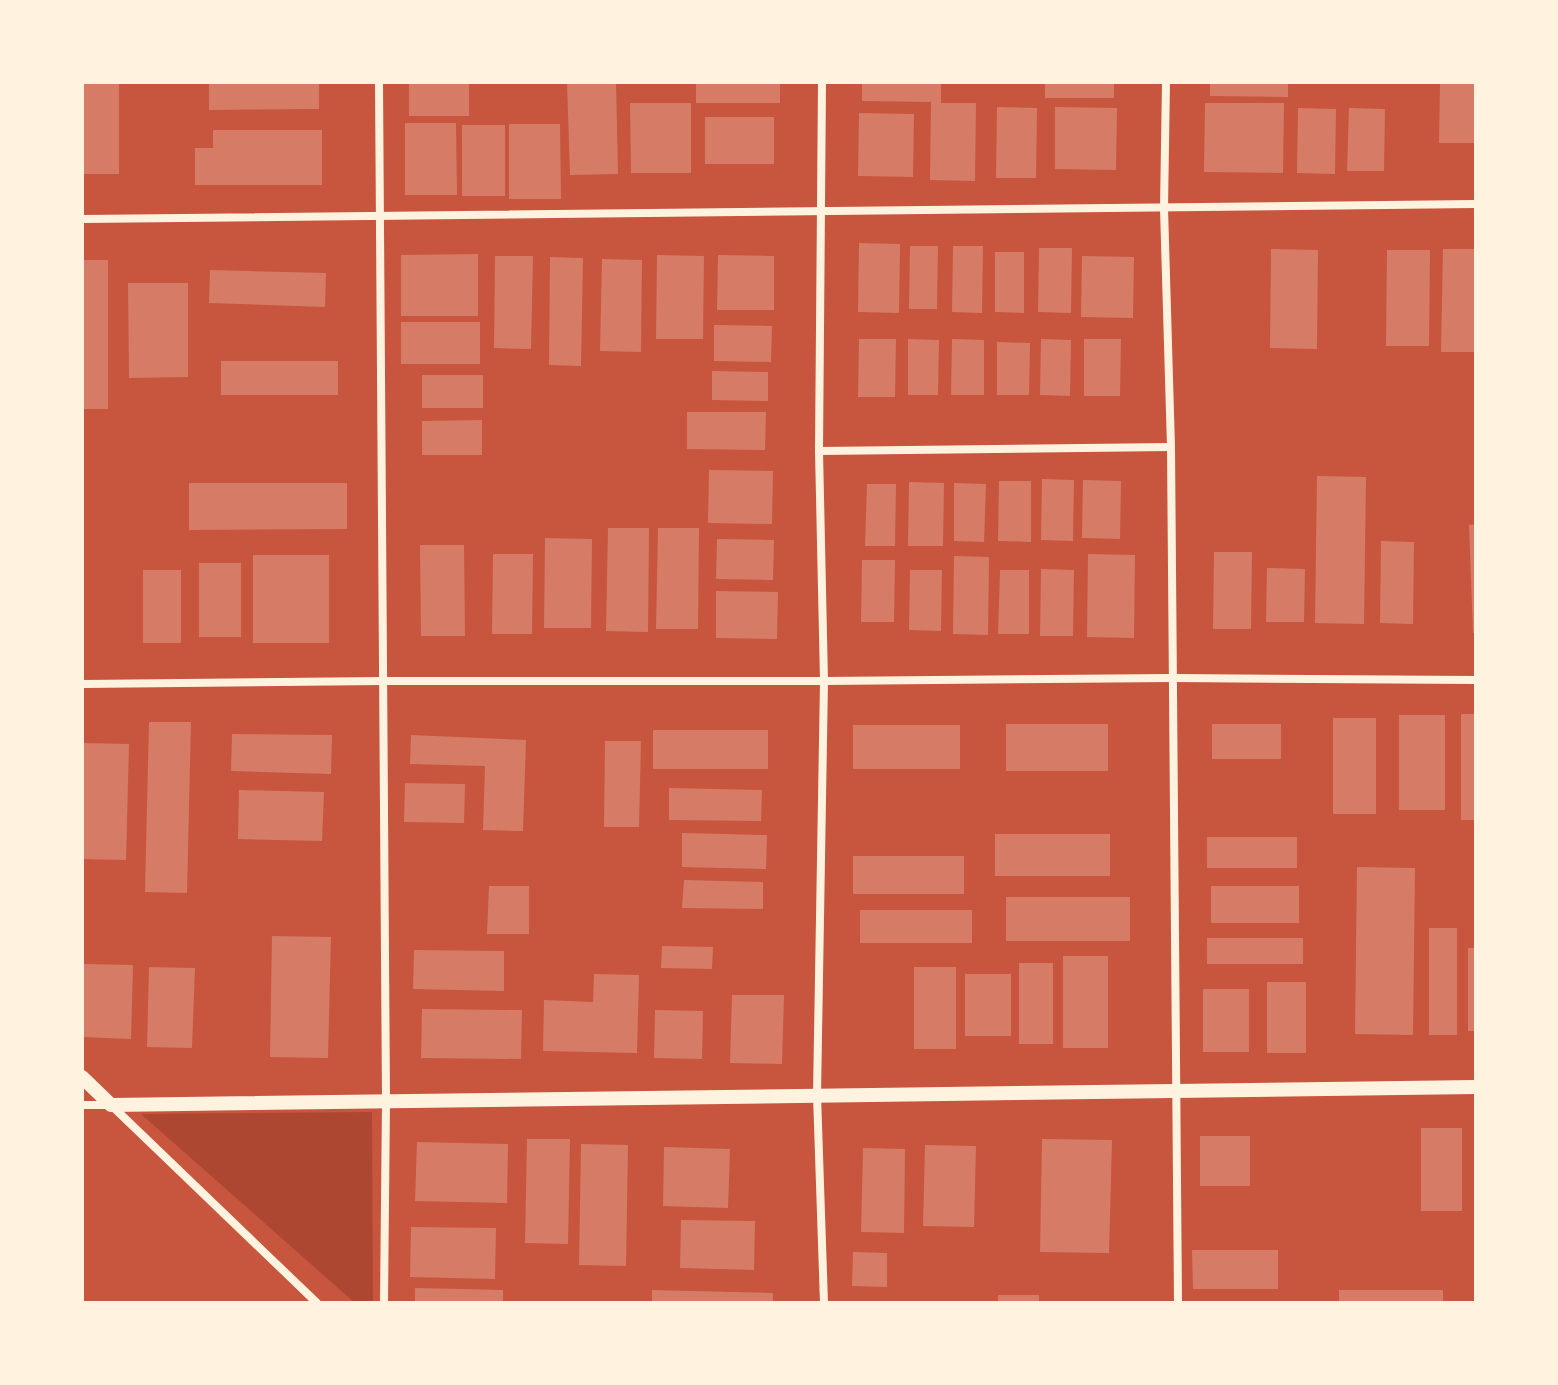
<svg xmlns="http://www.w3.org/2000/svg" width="1558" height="1385" viewBox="0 0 1558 1385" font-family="Karla,sans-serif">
	<rect width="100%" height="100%" fill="#c8553d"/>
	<path fill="#ae4732" d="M 372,1112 L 373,1303 L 355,1303 L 141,1114 Z"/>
	<g fill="#d67c66">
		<rect x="84" y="82" width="35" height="92"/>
		<path d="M 209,82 L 319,82 L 319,109 L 209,110 Z"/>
		<rect x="409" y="82" width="60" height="34"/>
		<path d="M 567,82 L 616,82 L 618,174 L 570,175 Z"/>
		<rect x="696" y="82" width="84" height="21"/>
		<path d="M 862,82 L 941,82 L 941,103 L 976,103 L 975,181 L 930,180 L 931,102 L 862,101 Z"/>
		<rect x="1045" y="82" width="69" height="16"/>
		<path d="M 1210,82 L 1288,82 L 1288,97 L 1210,96 Z"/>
		<path d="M 1440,82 L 1476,82 L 1476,143 L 1439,143 Z"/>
		<path d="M 630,103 L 691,103 L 691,173 L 631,173 Z"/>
		<path d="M 1205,103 L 1284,103 L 1283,173 L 1204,172 Z"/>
		<path d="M 997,107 L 1037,108 L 1036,178 L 996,178 Z"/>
		<path d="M 1055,107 L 1117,108 L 1116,170 L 1055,169 Z"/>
		<path d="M 1298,108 L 1336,109 L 1335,174 L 1297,173 Z"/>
		<path d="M 1349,108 L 1385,109 L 1384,171 L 1347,171 Z"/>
		<path d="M 859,113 L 914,114 L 913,177 L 858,176 Z"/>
		<rect x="705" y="117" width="69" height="47"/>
		<path d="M 405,123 L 456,123 L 457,195 L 405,195 Z"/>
		<path d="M 509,124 L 560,124 L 561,199 L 509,199 Z"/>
		<rect x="462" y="125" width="43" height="71"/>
		<path d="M 213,130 L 322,130 L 322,185 L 195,185 L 195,148 L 213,148 Z"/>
		<path d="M 859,243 L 900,244 L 899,313 L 858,312 Z"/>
		<path d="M 910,246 L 938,246 L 937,309 L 909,309 Z"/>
		<path d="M 953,246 L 983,246 L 982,313 L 952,312 Z"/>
		<path d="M 1039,248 L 1072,248 L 1071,313 L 1038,312 Z"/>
		<path d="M 1271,249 L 1318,250 L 1317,349 L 1270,348 Z"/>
		<path d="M 1443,249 L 1476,249 L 1476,352 L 1441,352 Z"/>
		<path d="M 1387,250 L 1430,250 L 1429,346 L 1386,346 Z"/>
		<path d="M 995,252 L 1024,252 L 1024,313 L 995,312 Z"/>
		<path d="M 478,254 L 478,316 L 401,316 L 401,255 Z"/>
		<path d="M 657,255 L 704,256 L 703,339 L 656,339 Z"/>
		<path d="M 718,255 L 774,256 L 774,310 L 717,310 Z"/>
		<path d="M 495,256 L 533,256 L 531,349 L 494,348 Z"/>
		<path d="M 1082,256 L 1134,257 L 1133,318 L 1081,317 Z"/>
		<path d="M 550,257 L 583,258 L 581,366 L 549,365 Z"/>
		<path d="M 602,259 L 642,260 L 641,352 L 600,351 Z"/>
		<rect x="82" y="260" width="26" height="149"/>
		<path d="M 210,270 L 326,273 L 325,307 L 209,303 Z"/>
		<path d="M 128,283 L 188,283 L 188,377 L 129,378 Z"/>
		<rect x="401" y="322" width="79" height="42"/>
		<path d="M 714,325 L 772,326 L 771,362 L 714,361 Z"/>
		<path d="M 859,339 L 896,339 L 895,397 L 858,397 Z"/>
		<path d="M 908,339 L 939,340 L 938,395 L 908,395 Z"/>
		<path d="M 952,339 L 984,340 L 984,395 L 951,395 Z"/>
		<path d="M 1041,339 L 1071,340 L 1070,396 L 1040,395 Z"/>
		<path d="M 1084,339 L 1121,339 L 1120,396 L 1084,396 Z"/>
		<path d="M 997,342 L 1030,343 L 1029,395 L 997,395 Z"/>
		<rect x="221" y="361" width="117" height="34"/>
		<path d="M 712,371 L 768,372 L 768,401 L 712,400 Z"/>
		<rect x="422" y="375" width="61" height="33"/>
		<path d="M 687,412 L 766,412 L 765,450 L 687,449 Z"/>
		<path d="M 482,420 L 482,455 L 422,455 L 422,421 Z"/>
		<path d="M 709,470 L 773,471 L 772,524 L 708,523 Z"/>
		<path d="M 1317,476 L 1366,477 L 1364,624 L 1315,623 Z"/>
		<path d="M 1042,479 L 1074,480 L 1073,541 L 1041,540 Z"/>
		<path d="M 1083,480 L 1121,481 L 1120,539 L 1082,538 Z"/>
		<path d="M 999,481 L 1031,481 L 1031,542 L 998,541 Z"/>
		<path d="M 909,482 L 944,483 L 943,546 L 908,546 Z"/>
		<path d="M 189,483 L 347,483 L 347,529 L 189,530 Z"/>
		<path d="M 954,483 L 986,484 L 984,542 L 954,541 Z"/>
		<path d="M 867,484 L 896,484 L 895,546 L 865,546 Z"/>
		<path d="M 1476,524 L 1476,633 L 1473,633 L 1469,525 Z"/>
		<path d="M 608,528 L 649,528 L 648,632 L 606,631 Z"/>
		<path d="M 658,528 L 699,528 L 698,629 L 656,629 Z"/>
		<path d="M 545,538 L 592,539 L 591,628 L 544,628 Z"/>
		<path d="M 717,539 L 774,540 L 773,580 L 716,579 Z"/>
		<path d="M 1381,541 L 1414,542 L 1413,624 L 1380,623 Z"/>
		<path d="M 420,545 L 464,545 L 465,636 L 421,636 Z"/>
		<path d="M 1214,552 L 1252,552 L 1251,629 L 1213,629 Z"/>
		<path d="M 493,554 L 533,554 L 532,634 L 492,634 Z"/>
		<path d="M 1088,554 L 1135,555 L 1134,638 L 1087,637 Z"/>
		<rect x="253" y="555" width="76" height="88"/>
		<path d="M 954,556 L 989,557 L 988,635 L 953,634 Z"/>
		<path d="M 862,560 L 895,560 L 894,622 L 861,622 Z"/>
		<rect x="199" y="563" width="42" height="74"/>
		<path d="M 1267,568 L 1305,569 L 1304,622 L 1266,622 Z"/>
		<path d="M 1041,569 L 1074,570 L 1073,636 L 1040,636 Z"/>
		<rect x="143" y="570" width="38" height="73"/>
		<path d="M 910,570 L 942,570 L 941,631 L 909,630 Z"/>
		<path d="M 1000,570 L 1029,570 L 1029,634 L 998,634 Z"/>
		<path d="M 716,591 L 778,592 L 777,639 L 716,638 Z"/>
		<rect x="1461" y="714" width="15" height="106"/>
		<rect x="1399" y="715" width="46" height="95"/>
		<rect x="1333" y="718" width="43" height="96"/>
		<path d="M 149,722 L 191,722 L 187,893 L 145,892 Z"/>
		<rect x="1006" y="724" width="102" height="47"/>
		<rect x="1212" y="724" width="69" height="35"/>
		<rect x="853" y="725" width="107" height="44"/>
		<rect x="653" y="730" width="115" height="39"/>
		<path d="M 232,734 L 332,735 L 331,774 L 231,771 Z"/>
		<path d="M 411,735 L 526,740 L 523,831 L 483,830 L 485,766 L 410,764 Z"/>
		<path d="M 605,741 L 641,741 L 639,827 L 604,827 Z"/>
		<path d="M 83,743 L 129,744 L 126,860 L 82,859 Z"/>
		<path d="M 405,783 L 465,784 L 464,823 L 404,822 Z"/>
		<path d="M 669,788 L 762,790 L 761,821 L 669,820 Z"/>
		<path d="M 239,790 L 324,792 L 322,841 L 238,839 Z"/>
		<path d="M 682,833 L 767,835 L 766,869 L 682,867 Z"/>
		<rect x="995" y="834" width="115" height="42"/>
		<rect x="1207" y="837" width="90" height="31"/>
		<rect x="853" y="856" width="111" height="38"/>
		<path d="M 1357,867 L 1415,868 L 1413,1035 L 1355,1034 Z"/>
		<path d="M 684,880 L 763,882 L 763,909 L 682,908 Z"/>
		<path d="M 489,886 L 529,886 L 529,934 L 487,934 Z"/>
		<rect x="1211" y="886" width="88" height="37"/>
		<rect x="1006" y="897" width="124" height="44"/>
		<rect x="860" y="910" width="112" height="33"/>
		<rect x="1429" y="928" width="28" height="107"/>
		<path d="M 272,936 L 331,937 L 328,1058 L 270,1057 Z"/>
		<rect x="1207" y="938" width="96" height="26"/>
		<path d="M 662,946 L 713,947 L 712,969 L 661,968 Z"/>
		<rect x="1468" y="948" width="8" height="83"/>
		<path d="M 414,950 L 504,951 L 504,991 L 413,989 Z"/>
		<rect x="1063" y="956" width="45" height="92"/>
		<rect x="1019" y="963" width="34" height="81"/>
		<path d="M 84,964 L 133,965 L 131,1039 L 82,1037 Z"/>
		<path d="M 149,967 L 195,968 L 192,1048 L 147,1047 Z"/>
		<rect x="914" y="967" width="42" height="82"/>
		<path d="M 594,974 L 639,975 L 637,1053 L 543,1051 L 544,1000 L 593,1002 Z"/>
		<rect x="965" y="974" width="46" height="62"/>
		<rect x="1267" y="982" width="39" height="71"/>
		<rect x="1203" y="989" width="46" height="63"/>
		<path d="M 732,995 L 784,995 L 782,1064 L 730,1063 Z"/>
		<path d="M 422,1009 L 522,1010 L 521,1059 L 421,1058 Z"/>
		<path d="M 655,1010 L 703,1011 L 702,1059 L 654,1058 Z"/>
		<rect x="1421" y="1128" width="41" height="83"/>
		<rect x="1200" y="1136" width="50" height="50"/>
		<path d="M 527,1139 L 570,1139 L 568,1244 L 525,1243 Z"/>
		<path d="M 1042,1139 L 1112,1140 L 1109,1253 L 1040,1252 Z"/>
		<path d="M 417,1142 L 508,1144 L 507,1203 L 415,1201 Z"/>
		<path d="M 581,1144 L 628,1145 L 626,1266 L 579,1265 Z"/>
		<path d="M 925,1145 L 976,1146 L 974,1227 L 923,1226 Z"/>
		<path d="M 664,1147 L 730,1149 L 728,1208 L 663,1206 Z"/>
		<path d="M 863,1148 L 905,1149 L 904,1233 L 861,1232 Z"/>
		<path d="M 681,1220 L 755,1221 L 754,1270 L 680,1268 Z"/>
		<path d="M 411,1227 L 496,1228 L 495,1279 L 410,1277 Z"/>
		<path d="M 1192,1250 L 1278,1250 L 1278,1289 L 1193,1289 Z"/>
		<path d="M 853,1252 L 887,1253 L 887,1287 L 852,1286 Z"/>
		<path d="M 415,1288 L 503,1290 L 503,1303 L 415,1303 Z"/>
		<path d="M 652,1290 L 773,1293 L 773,1303 L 652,1303 Z"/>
		<rect x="1339" y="1290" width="104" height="13"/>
		<rect x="998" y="1295" width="41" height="8"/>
	</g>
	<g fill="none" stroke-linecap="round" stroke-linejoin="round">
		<g stroke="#fff3e0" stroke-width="8">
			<path d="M 379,82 L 386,1101 L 384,1303"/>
			<path d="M 822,82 L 819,451 L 824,681 L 817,1095 L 824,1303"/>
			<path d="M 1166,82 L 1164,208 L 1171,447 L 1178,1303"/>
			<path d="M 82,219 L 1476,204"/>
			<path d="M 819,451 L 1171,447"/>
			<path d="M 82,684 L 382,681 L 824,681 L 1173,678 L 1476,680"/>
			<path d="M 82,1105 L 111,1105 L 317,1303"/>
		</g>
		<path stroke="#fff3e0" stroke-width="14" d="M 82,1077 L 111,1105 L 1476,1087"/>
	</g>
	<rect width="1558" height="1385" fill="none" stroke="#fff3e0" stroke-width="168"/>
</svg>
